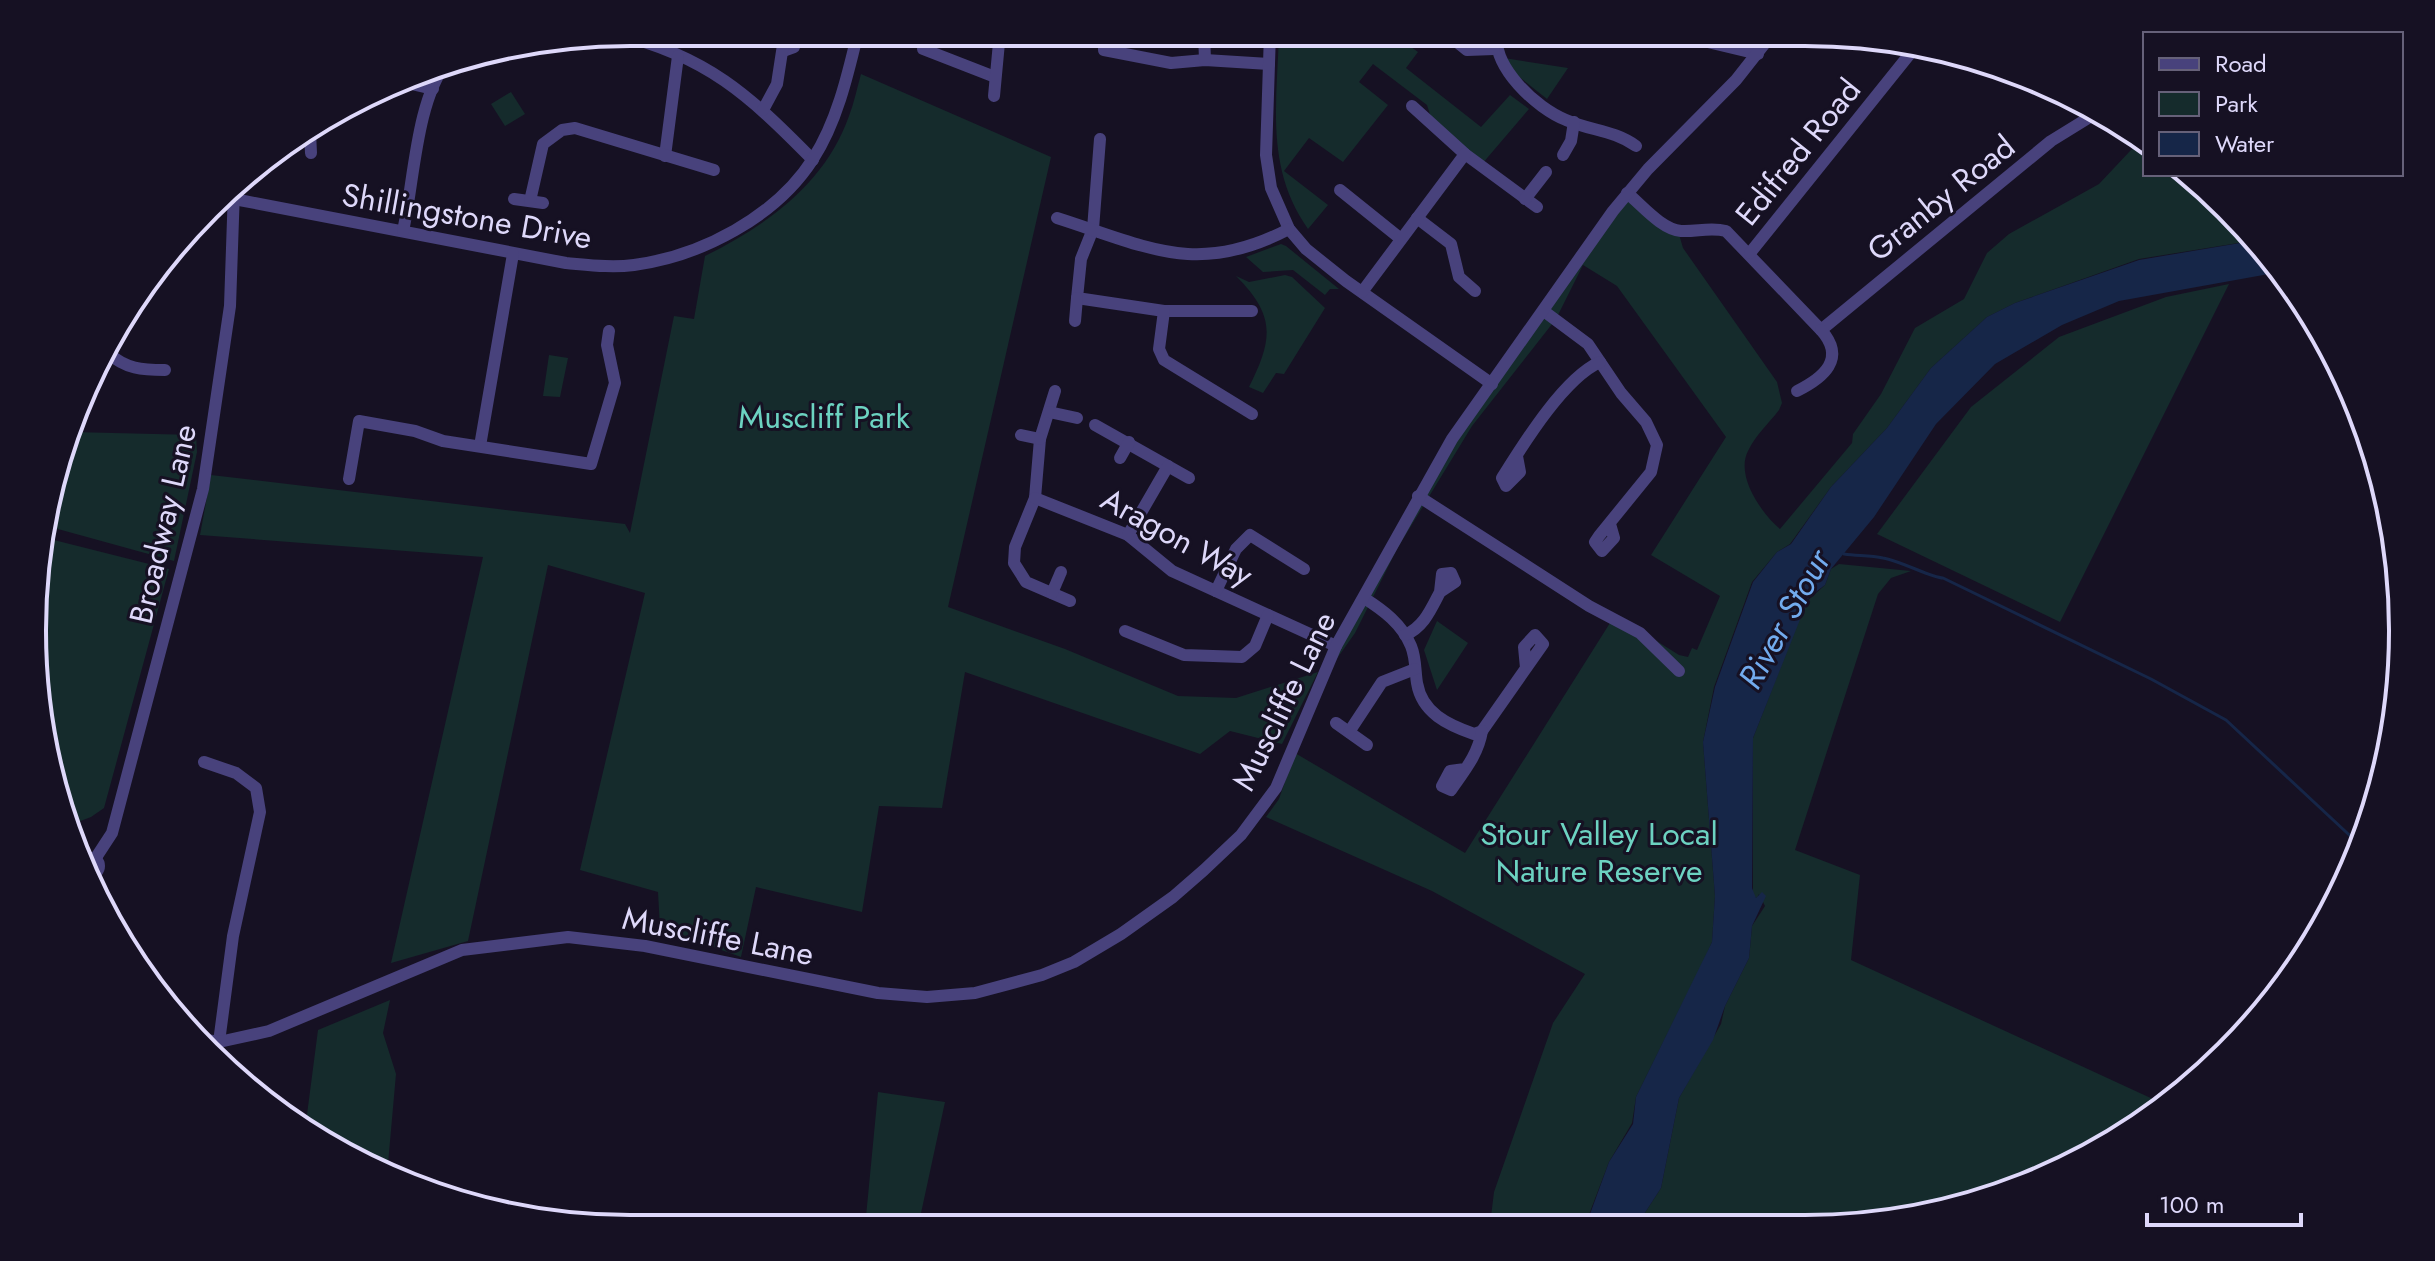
<svg xmlns="http://www.w3.org/2000/svg" width="2435" height="1261" viewBox="0 0 2435 1261" font-family="Jost,sans-serif">
	<rect width="100%" height="100%" fill="#161123"/>
	<g fill="#152b2c">
		<path d="M 1279,33 L 1392,33 L 1418,52 L 1406,68 L 1481,127 L 1510,95 L 1529,109 L 1482,164 L 1433,124 L 1427,105 L 1373,64 L 1359,82 L 1388,105 L 1343,162 L 1309,138 L 1284,171 L 1328,205 L 1308,229 C 1265,168 1277,103 1279,33 Z"/>
		<path d="M 1504,58 L 1568,68 L 1547,99 L 1513,72 Z"/>
		<path d="M 861,74 L 1051,157 L 948,607 L 1065,649 L 1178,696 L 1236,698 L 1318,672 L 1282,744 L 1230,731 L 1200,754 L 965,672 L 942,808 L 879,806 L 862,912 L 756,887 L 741,957 L 660,928 L 658,892 L 580,870 L 645,593 L 548,565 L 468,941 L 391,963 L 483,557 L 200,535 L 211,475 L 625,524 L 630,533 L 674,316 L 694,319 L 705,256 C 767,225 825,184 849,116 C 854,103 857,88 861,74 Z"/>
		<path d="M 511,92 L 525,114 L 505,126 L 491,104 Z"/>
		<path d="M 2145,144 L 2145,174 L 2188,174 L 2257,240 L 2139,259 L 2015,303 L 1987,317 L 1931,368 L 1887,428 L 1831,487 L 1790,544 L 1777,552 L 1752,582 L 1714,687 L 1703,742 L 1715,896 L 1712,942 L 1703,962 L 1636,1097 L 1632,1123 L 1609,1162 L 1585,1225 L 1490,1225 L 1494,1192 L 1553,1023 L 1585,974 L 1432,891 L 1266,817 L 1279,799 L 1295,753 L 1465,853 L 1615,615 L 1679,655 L 1688,657 L 1692,648 L 1697,650 L 1720,596 L 1651,555 L 1726,437 L 1617,286 L 1583,265 L 1556,319 L 1472,426 L 1397,549 L 1355,633 L 1319,684 L 1418,496 L 1627,193 L 1678,231 L 1683,248 L 1777,382 L 1782,403 L 1779,410 C 1769,423 1755,436 1748,451 C 1735,476 1762,514 1780,529 L 1852,443 L 1853,434 L 1881,394 L 1915,328 L 1964,299 L 1987,253 L 2009,234 L 2099,184 L 2131,150 Z"/>
		<path d="M 1281,244 L 1286,246 L 1339,289 L 1330,289 L 1325,295 L 1293,270 L 1263,272 L 1246,257 Z"/>
		<path d="M 1285,275 L 1292,277 L 1325,308 L 1284,374 L 1276,373 L 1263,393 L 1249,387 C 1273,339 1276,316 1236,276 L 1249,282 Z"/>
		<path d="M 2229,284 L 2060,622 L 1877,534 L 1971,407 L 2059,337 L 2166,297 Z"/>
		<path d="M 549,355 L 568,358 L 560,397 L 543,396 Z"/>
		<path d="M 72,432 L 196,435 L 197,452 L 174,561 L 47,526 L 52,476 Z"/>
		<path d="M 46,538 L 169,569 L 104,808 L 91,817 L 70,825 L 33,670 Z"/>
		<path d="M 1839,564 L 1911,571 L 1891,578 L 1878,594 L 1795,850 L 1860,875 L 1851,960 L 2168,1106 L 2033,1184 L 1883,1224 L 1637,1225 L 1661,1188 L 1679,1098 L 1721,1024 L 1725,1006 L 1749,958 L 1752,926 L 1765,906 L 1759,894 L 1757,898 L 1753,896 L 1753,738 L 1806,602 L 1825,585 L 1831,569 Z"/>
		<path d="M 1437,621 L 1468,643 L 1437,690 L 1424,650 Z"/>
		<path d="M 390,1000 L 383,1033 L 396,1074 L 387,1175 L 365,1167 L 305,1130 L 318,1030 Z"/>
		<path d="M 878,1092 L 945,1102 L 918,1227 L 865,1227 Z"/>
	</g>
	<path fill="#162648" d="M 2258,240 L 2280,272 L 2119,301 L 2062,325 L 1995,364 L 1936,424 L 1874,517 L 1831,569 L 1825,585 L 1809,597 L 1753,738 L 1752,888 L 1756,898 L 1762,892 L 1766,896 L 1752,926 L 1749,958 L 1725,1006 L 1713,1040 L 1679,1098 L 1661,1188 L 1637,1225 L 1586,1225 L 1609,1162 L 1633,1124 L 1636,1097 L 1712,942 L 1715,896 L 1703,742 L 1715,687 L 1753,582 L 1777,552 L 1791,544 L 1831,487 L 1887,428 L 1931,368 L 1987,317 L 2015,303 L 2139,260 Z"/>
	<g fill="none" stroke-linecap="round" stroke-linejoin="round">
		<path stroke="#162648" stroke-width="3" d="M 1844,554 C 1857,556 1870,555 1883,558 C 1901,561 1932,578 1943,578 L 2151,679 L 2226,720 L 2360,845"/>
		<g stroke="#48427c" stroke-width="12">
			<path d="M 1104,32 L 1104,50 L 1171,63 L 1205,60 L 1269,64"/>
			<path d="M 1204,33 L 1205,60"/>
			<path d="M 1270,33 L 1266,155 L 1271,188 L 1289,229 L 1306,249 L 1346,281 L 1492,384"/>
			<path d="M 1497,33 C 1492,67 1536,108 1566,120 C 1591,131 1614,130 1636,146"/>
			<path d="M 1670,33 L 1758,54"/>
			<path d="M 616,34 C 707,56 749,95 813,160"/>
			<path d="M 1451,37 L 1467,50 L 1494,49"/>
			<path d="M 923,49 L 995,77"/>
			<path d="M 783,51 L 794,47 L 797,32"/>
			<path d="M 403,82 L 433,89"/>
			<path d="M 994,96 L 1000,32"/>
			<path d="M 1412,106 L 1465,154 L 1537,207"/>
			<path d="M 763,110 L 777,84 L 785,32"/>
			<path d="M 310,132 L 311,153"/>
			<path d="M 1100,139 L 1093,229 L 1081,259 L 1077,298 L 1164,311 L 1252,311"/>
			<path d="M 1563,155 L 1571,141 L 1574,122"/>
			<path d="M 665,156 L 678,56"/>
			<path d="M 1340,190 L 1401,239"/>
			<path d="M 1627,193 C 1642,205 1661,229 1681,231 C 1696,232 1710,227 1726,231 L 1821,330 L 2051,141 L 2098,112"/>
			<path d="M 234,199 L 566,263 C 589,265 611,268 634,265 C 701,256 776,217 813,159 C 837,122 848,74 858,32"/>
			<path d="M 514,199 L 543,203"/>
			<path d="M 1525,199 L 1546,172"/>
			<path d="M 530,201 L 543,144 L 562,130 L 575,128 L 714,170"/>
			<path d="M 1057,218 C 1148,247 1197,277 1289,229"/>
			<path d="M 1417,218 L 1451,244 L 1459,277 L 1475,291"/>
			<path d="M 403,231 C 414,182 416,101 447,62"/>
			<path d="M 1750,253 L 1917,45"/>
			<path d="M 1362,292 L 1465,154"/>
			<path d="M 1164,311 L 1159,349 L 1164,360 L 1252,414"/>
			<path d="M 1545,312 L 1588,344 L 1621,393 L 1646,422 L 1657,445 L 1651,472 L 1599,536 L 1595,542 L 1602,551 L 1614,538 L 1610,524"/>
			<path d="M 1075,321 L 1077,298"/>
			<path d="M 108,353 C 126,369 142,370 165,370"/>
			<path d="M 1055,391 L 1040,439 L 1035,498 L 1015,547 L 1014,563 L 1026,582 L 1070,601"/>
			<path d="M 1797,391 C 1823,378 1847,359 1821,330"/>
			<path d="M 1049,412 L 1077,418"/>
			<path d="M 1095,425 L 1189,478"/>
			<path d="M 1021,435 L 1040,439"/>
			<path d="M 480,446 L 513,254"/>
			<path d="M 1517,456 L 1520,472 L 1506,486 L 1502,478 C 1524,443 1564,378 1600,362"/>
			<path d="M 1120,458 L 1129,442"/>
			<path d="M 349,479 L 359,421 L 415,431 L 443,441 L 591,464 L 615,383 L 607,345 L 609,331"/>
			<path d="M 1418,496 L 1589,606 L 1640,633 L 1679,671"/>
			<path d="M 1035,498 L 1128,535 L 1172,571 L 1336,646"/>
			<path d="M 1128,535 L 1168,466"/>
			<path d="M 1216,591 L 1236,549 L 1250,535 L 1304,569"/>
			<path d="M 1052,593 L 1061,572"/>
			<path d="M 1364,598 C 1383,610 1402,624 1411,646 C 1416,658 1415,671 1417,683 C 1422,713 1448,725 1474,734 L 1482,731 L 1543,644 L 1535,635 L 1524,647 L 1526,668"/>
			<path d="M 1125,631 L 1184,655 L 1242,657 L 1255,646 L 1268,615"/>
			<path d="M 1405,635 C 1424,627 1431,609 1440,592 L 1455,582 L 1451,573 L 1442,574 L 1440,592"/>
			<path d="M 1336,723 L 1367,745"/>
			<path d="M 1349,732 L 1382,682 L 1415,669"/>
			<path d="M 204,762 L 236,773 L 256,788 L 260,812 L 233,936 L 219,1042"/>
			<path d="M 1465,769 L 1450,771 L 1442,786 L 1451,790 C 1464,771 1478,755 1482,731"/>
			<circle cx="91" cy="866" r="8"/>
			<path d="M 95,859 L 112,833 L 203,489 L 230,306 L 234,190"/>
			<path d="M 194,1038 L 219,1042 L 269,1031 L 462,950 L 568,937 L 645,946 L 878,993 L 927,997 L 975,993 L 1042,975 L 1074,962 L 1121,934 L 1173,897 L 1204,870 L 1241,835 L 1276,788 L 1336,646 L 1452,439 L 1613,211 L 1648,169 L 1736,80 L 1773,33"/>
		</g>
	</g>
	<g text-anchor="middle" stroke-width="6" stroke-linejoin="round" paint-order="stroke">
		<g font-size="32" fill="#ded8fa" stroke="#161123">
			<text transform="translate(1798 152) rotate(-51)" y="11">Edifred Road</text>
			<text transform="translate(1941 198) rotate(-39)" y="11">Granby Road</text>
			<text transform="translate(467 216) rotate(10)" y="11">Shillingstone Drive</text>
			<text transform="translate(163 524) rotate(-77)" y="11">Broadway Lane</text>
			<text transform="translate(1177 537) rotate(29)" y="11">Aragon Way</text>
			<text transform="translate(1284 701) rotate(-64)" y="11">Muscliffe Lane</text>
			<text transform="translate(718 936) rotate(11)" y="11">Muscliffe Lane</text>
		</g>
		<g font-size="32" fill="#6cd2c1" stroke="#161123">
			<text x="824" y="428">Muscliff Park</text>
			<text x="1599" y="845">Stour Valley Local<tspan x="1599" dy="37">Nature Reserve</tspan></text>
		</g>
		<g font-size="34" font-style="italic" fill="#72abee" stroke="#161123">
			<text transform="translate(1784 619) rotate(-61)" y="12">River Stour</text>
		</g>
	</g>
	<path d="M0 0H2435V1261H0ZM630 46H1805A584 584 0 0 1 2389 630V631A584 584 0 0 1 1805 1215H630A584 584 0 0 1 46 631V630A584 584 0 0 1 630 46Z" fill="#161123" fill-rule="evenodd"/>
	<path fill="none" stroke="#ded8fa" stroke-width="4" d="M630 46H1805A584 584 0 0 1 2389 630V631A584 584 0 0 1 1805 1215H630A584 584 0 0 1 46 631V630A584 584 0 0 1 630 46Z"/>
	<rect x="2143" y="32" width="260" height="144" fill="#161123" stroke="#666179" stroke-width="2"/>
	<rect x="2159" y="58" width="40" height="12" fill="#48427c" stroke="#666179" stroke-width="2"/>
	<text x="2215" y="72" font-size="24" fill="#ded8fa">Road</text>
	<rect x="2159" y="92" width="40" height="24" fill="#152b2c" stroke="#666179" stroke-width="2"/>
	<text x="2215" y="112" font-size="24" fill="#ded8fa">Park</text>
	<rect x="2159" y="132" width="40" height="24" fill="#162648" stroke="#666179" stroke-width="2"/>
	<text x="2215" y="152" font-size="24" fill="#ded8fa">Water</text>
	<path d="M2147 1213v12h154v-12" fill="none" stroke="#ded8fa" stroke-width="4"/>
	<text x="2159" y="1213" font-size="24" fill="#ded8fa" stroke="#161123" stroke-width="6" paint-order="stroke">100 m</text>
</svg>
